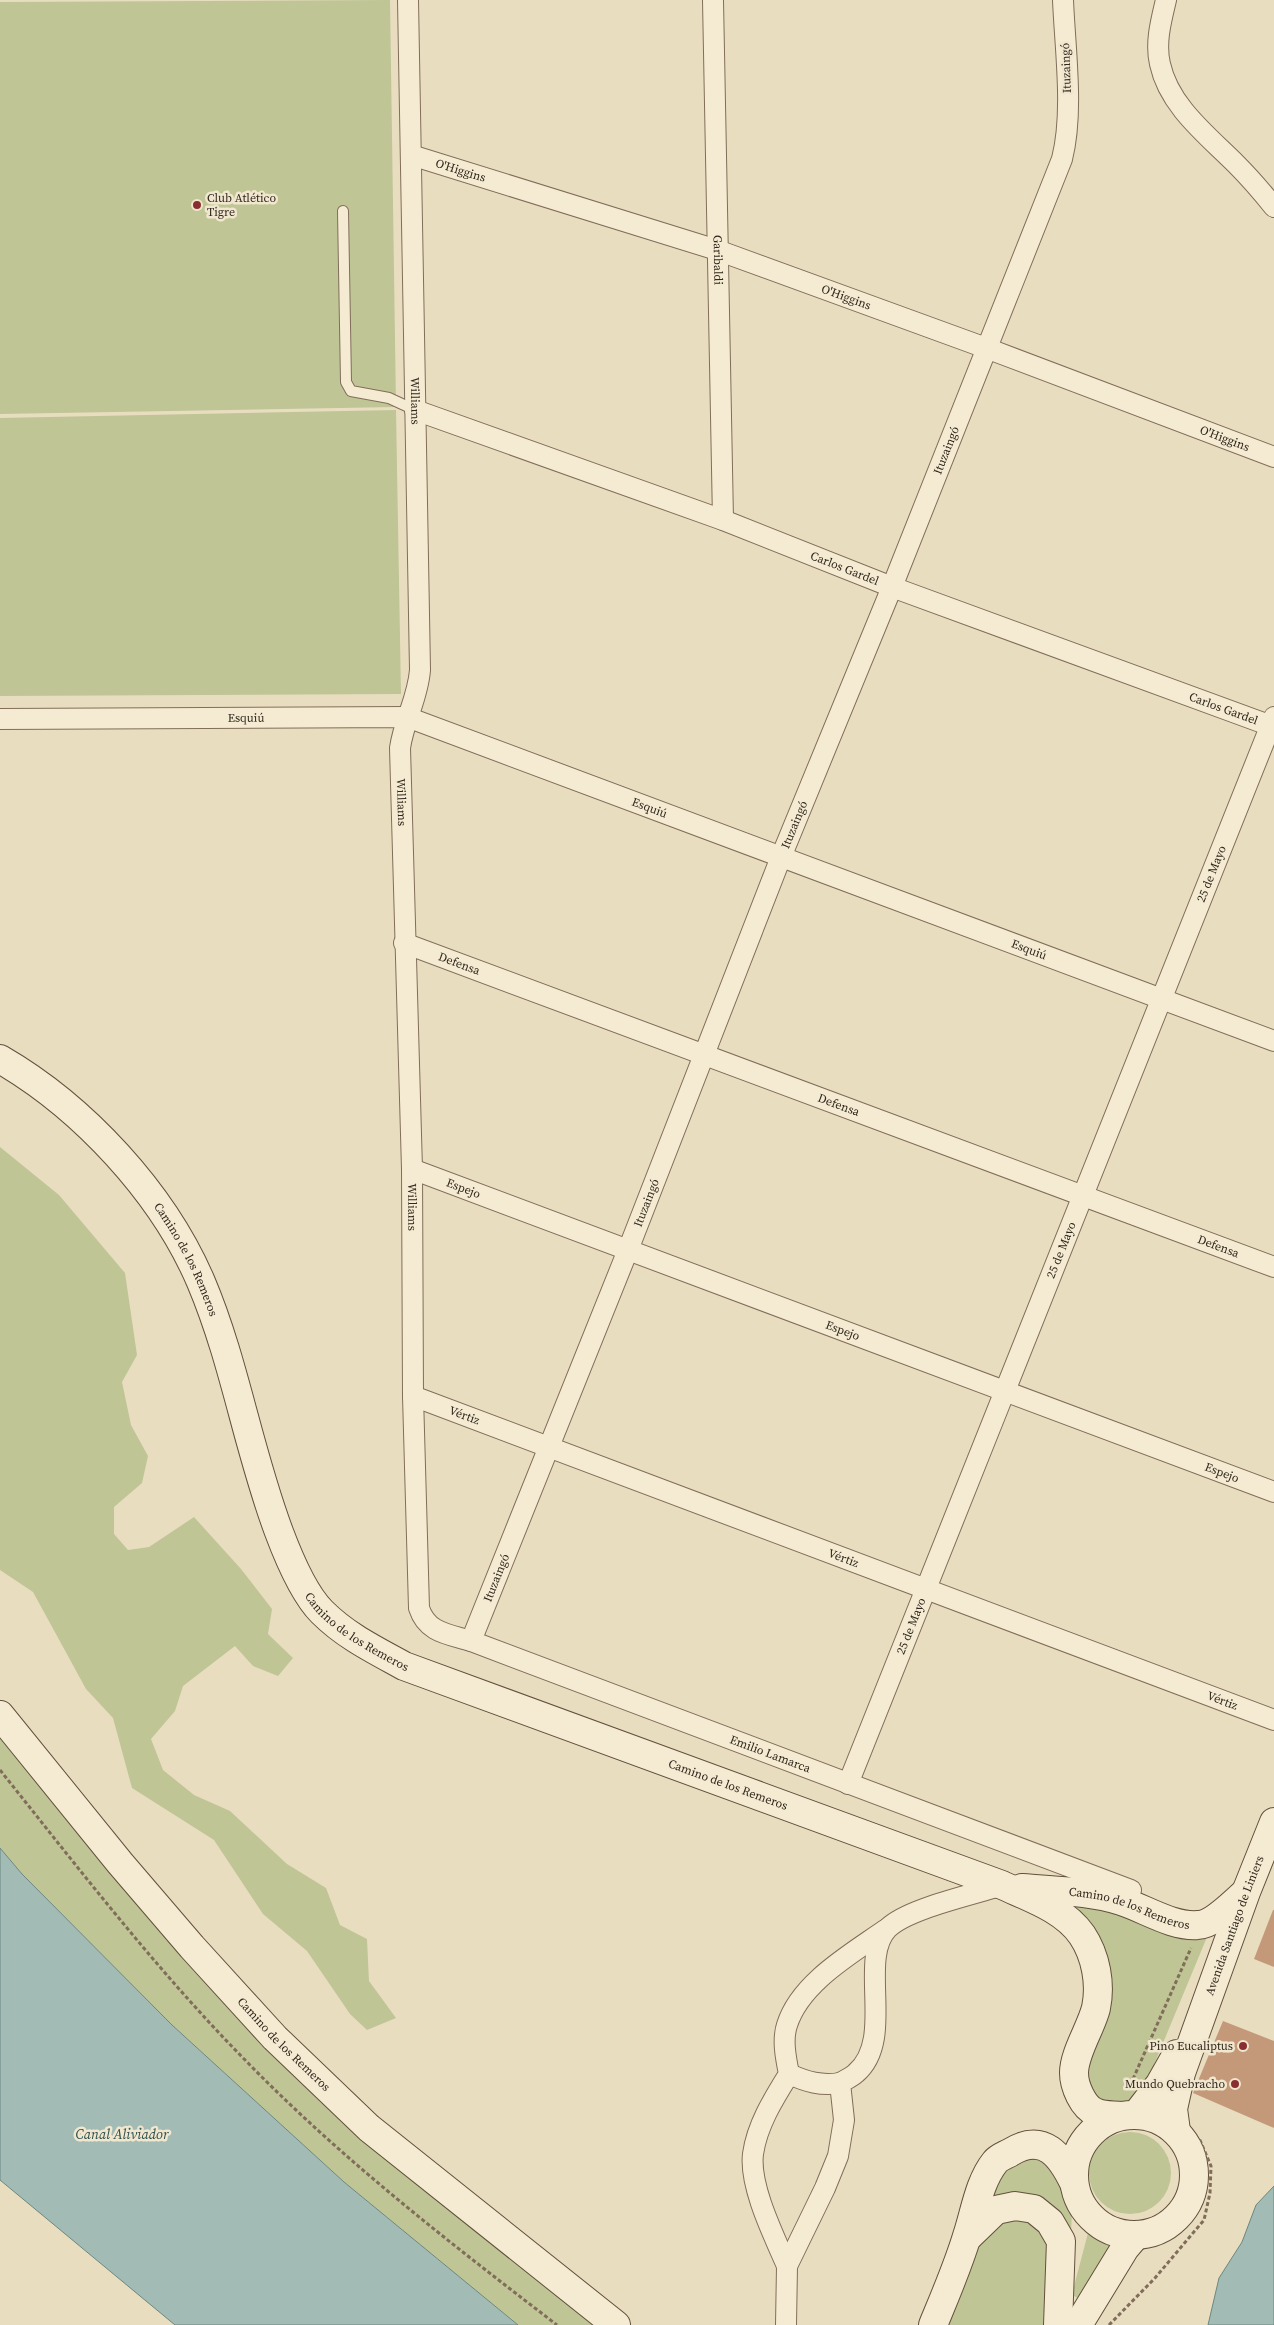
<svg xmlns="http://www.w3.org/2000/svg" width="1274" height="2325" viewBox="0 0 1274 2325" font-family="'Source Serif 4',serif">
	<rect width="100%" height="100%" fill="#e9ddc0"/>
	<g fill="#bfc595">
		<path d="M 390,0 L 396,407 L 0,414 L 0,2 Z"/>
		<path d="M 396,410 L 401,694 L 0,696 L 0,418 Z"/>
		<path d="M 0,1147 L 59,1195 L 125,1273 L 137,1355 L 122,1382 L 131,1425 L 148,1456 L 142,1483 L 114,1507 L 114,1534 L 128,1550 L 149,1547 L 194,1517 L 241,1569 L 272,1609 L 268,1634 L 293,1658 L 278,1676 L 253,1666 L 235,1646 L 183,1686 L 175,1711 L 151,1739 L 163,1770 L 194,1795 L 230,1811 L 287,1864 L 326,1888 L 340,1925 L 367,1939 L 369,1981 L 396,2018 L 367,2030 L 350,2014 L 307,1951 L 263,1914 L 214,1840 L 132,1788 L 113,1718 L 86,1689 L 33,1592 L 0,1570 Z"/>
		<path d="M 0,1733 L 336,2113 L 601,2325 L 518,2325 L 344,2182 L 172,2025 L 22,1874 L 0,1848 Z"/>
		<path d="M 1070,1901 L 1106,1909 L 1172,1937 L 1186,1939 L 1207,1937 L 1141,2096 L 1131,2105 L 1096,2103 L 1084,2081 L 1100,2020 L 1069,1912 Z"/>
		<circle cx="1130" cy="2173" r="41"/>
		<path d="M 1034,2154 L 1062,2177 L 1072,2210 L 1071,2234 L 990,2202 L 998,2168 Z"/>
		<path d="M 998,2217 L 1036,2223 L 1049,2245 L 1043,2325 L 941,2325 L 976,2237 Z"/>
		<path d="M 1088,2233 L 1113,2243 L 1081,2300 L 1074,2296 L 1073,2290 Z"/>
	</g>
	<g fill="#a2bbb4" stroke="#6b8881">
		<path d="M 0,1848 L 22,1874 L 172,2025 L 344,2182 L 518,2325 L 175,2325 L 0,2180 Z"/>
		<path d="M 1274,2186 L 1274,2325 L 1208,2325 L 1219,2278 L 1242,2242 L 1256,2205 Z"/>
	</g>
	<g fill="#c49979">
		<path d="M 1273,1910 L 1274,1910 L 1274,1967 L 1254,1959 Z"/>
		<path d="M 1223,2021 L 1274,2041 L 1274,2128 L 1193,2093 Z"/>
	</g>
	<g fill="none" stroke-linecap="round" stroke-linejoin="round">
		<defs>
			<path id="lane" d="M 343,211 L 346,382 L 351,391 L 389,398 L 415,410"/>
			<g id="street">
				<path id="s1" d="M 408,0 L 420,670 C 418,698 404,720 400,748 L 412,1169 L 413,1396 L 419,1608 C 427,1633 448,1634 471,1641 L 1131,1890"/>
				<path id="s2" d="M 713,0 L 723,520"/>
				<path d="M 1166,0 C 1161,21 1155,43 1160,64 C 1169,106 1207,135 1236,164 C 1249,177 1262,192 1274,207"/>
				<path id="s3" d="M 411,155 L 717,250 L 986,348 L 1274,457"/>
				<path id="s4" d="M 415,410 L 723,520 L 892,587 L 1274,727"/>
				<path id="s5" d="M 0,719 L 407,717 L 1274,1041"/>
				<path id="s6" d="M 404,943 L 1274,1267"/>
				<path id="s7" d="M 412,1169 L 1274,1492"/>
				<path id="s8" d="M 413,1396 L 1274,1720"/>
				<path id="s9" d="M 471,1641 L 628,1250 L 781,857 L 892,587 L 1062,159 C 1074,112 1065,49 1063,0"/>
				<path id="s10" d="M 848,1784 L 1274,717"/>
				<path d="M 789,2074 C 807,2082 821,2086 840,2083"/>
				<path d="M 787,2266 C 774,2236 749,2186 753,2154 C 757,2125 774,2098 789,2074 C 786,2059 782,2040 787,2025 C 800,1983 851,1954 885,1930"/>
				<path d="M 786,2325 L 787,2266 L 825,2188 L 838,2156 L 844,2120 L 840,2083 C 845,2080 852,2077 856,2073 C 896,2039 857,1959 888,1928 C 909,1908 973,1895 1002,1885"/>
			</g>
			<g id="secondary">
				<path id="s11" d="M 0,1059 C 83,1107 163,1193 201,1282 C 235,1362 248,1450 279,1532 C 288,1556 304,1594 322,1612 C 346,1636 375,1650 404,1666 L 1002,1885 C 1030,1898 1064,1909 1082,1935 C 1096,1956 1101,1984 1096,2008 C 1091,2028 1074,2053 1074,2073 C 1074,2086 1083,2107 1095,2112 C 1103,2116 1112,2115 1121,2116"/>
				<path id="s12" d="M 0,1715 L 120,1863 L 192,1947 L 275,2038 L 369,2128 L 616,2325"/>
				<path id="s13" d="M 1022,1888 C 1055,1891 1090,1891 1121,1901 C 1146,1909 1172,1927 1198,1925 C 1213,1925 1234,1902 1245,1893"/>
				<path d="M 1136,2115 L 1160,2084 L 1177,2054"/>
				<circle cx="1134" cy="2175" r="60"/>
				<path id="s14" d="M 1176,2131 L 1173,2109 L 1181,2073 L 1246,1892 L 1274,1822"/>
				<path d="M 968,2237 L 996,2210 L 1015,2206 L 1034,2209 L 1050,2222 L 1061,2241 L 1058,2325"/>
				<path d="M 933,2325 C 945,2296 958,2266 967,2236 C 975,2212 979,2182 995,2162 C 999,2157 1006,2155 1011,2152 C 1044,2132 1061,2156 1074,2183"/>
				<path d="M 1078,2325 L 1125,2248 L 1136,2235"/>
			</g>
		</defs>
		<use href="#lane" stroke="#806e5a" stroke-width="12"/>
		<use href="#street" stroke="#806e5a" stroke-width="22"/>
		<use href="#secondary" stroke="#62503d" stroke-width="30"/>
		<g stroke="#806e5a" stroke-width="3" stroke-dasharray="4 2.5" stroke-linecap="butt">
			<path d="M 0,1770 C 80,1870 158,1972 249,2064 C 343,2160 450,2243 557,2325"/>
			<path d="M 1133,2079 L 1191,1948"/>
			<path d="M 1109,2325 L 1155,2278 L 1204,2220 L 1210,2193 L 1211,2166 L 1199,2138"/>
		</g>
		<use href="#lane" stroke="#f5ebd2" stroke-width="10"/>
		<use href="#street" stroke="#f5ebd2" stroke-width="20"/>
		<use href="#secondary" stroke="#f5ebd2" stroke-width="28"/>
	</g>
	<g fill="#892f30" stroke="#f1e7cf" stroke-width="2">
		<circle cx="197" cy="205" r="5"/>
		<circle cx="1243" cy="2046" r="5"/>
		<circle cx="1235" cy="2084" r="5"/>
	</g>
	<g text-anchor="middle" stroke-width="5" stroke-linejoin="round" paint-order="stroke">
		<g font-size="12" fill="#31271d" stroke="#f1e7cf">
			<text transform="translate(1066 68) rotate(-92)" y="4">Ituzaingó</text>
			<text dy="4" stroke="none"><textPath href="#s3" startOffset="52">O'Higgins</textPath></text>
			<text dy="4" stroke="none"><textPath href="#s2" startOffset="260">Garibaldi</textPath></text>
			<text dy="4" stroke="none"><textPath href="#s3" startOffset="458">O'Higgins</textPath></text>
			<text dy="4" stroke="none"><textPath href="#s1" startOffset="401">Williams</textPath></text>
			<text dy="4" stroke="none"><textPath href="#s3" startOffset="862">O'Higgins</textPath></text>
			<text dy="4" stroke="none"><textPath href="#s9" startOffset="1282">Ituzaingó</textPath></text>
			<text dy="4" stroke="none"><textPath href="#s4" startOffset="458">Carlos Gardel</textPath></text>
			<text dy="4" stroke="none"><textPath href="#s4" startOffset="862">Carlos Gardel</textPath></text>
			<text dy="4" stroke="none"><textPath href="#s5" startOffset="246">Esquiú</textPath></text>
			<text dy="4" stroke="none"><textPath href="#s1" startOffset="805">Williams</textPath></text>
			<text dy="4" stroke="none"><textPath href="#s5" startOffset="666">Esquiú</textPath></text>
			<text dy="4" stroke="none"><textPath href="#s9" startOffset="878">Ituzaingó</textPath></text>
			<text dy="4" stroke="none"><textPath href="#s10" startOffset="980">25 de Mayo</textPath></text>
			<text dy="4" stroke="none"><textPath href="#s5" startOffset="1071">Esquiú</textPath></text>
			<text dy="4" stroke="none"><textPath href="#s6" startOffset="59">Defensa</textPath></text>
			<text dy="4" stroke="none"><textPath href="#s6" startOffset="464">Defensa</textPath></text>
			<text dy="4" stroke="none"><textPath href="#s7" startOffset="55">Espejo</textPath></text>
			<text dy="4" stroke="none"><textPath href="#s9" startOffset="472">Ituzaingó</textPath></text>
			<text dy="4" stroke="none"><textPath href="#s1" startOffset="1210">Williams</textPath></text>
			<text dy="4" stroke="none"><textPath href="#s6" startOffset="869">Defensa</textPath></text>
			<text dy="4" stroke="none"><textPath href="#s10" startOffset="575">25 de Mayo</textPath></text>
			<text dy="4" stroke="none"><textPath href="#s11" startOffset="278">Camino de los Remeros</textPath></text>
			<text dy="4" stroke="none"><textPath href="#s7" startOffset="460">Espejo</textPath></text>
			<text dy="4" stroke="none"><textPath href="#s8" startOffset="55">Vértiz</textPath></text>
			<text dy="4" stroke="none"><textPath href="#s7" startOffset="865">Espejo</textPath></text>
			<text dy="4" stroke="none"><textPath href="#s8" startOffset="460">Vértiz</textPath></text>
			<text dy="4" stroke="none"><textPath href="#s9" startOffset="68">Ituzaingó</textPath></text>
			<text dy="4" stroke="none"><textPath href="#s10" startOffset="170">25 de Mayo</textPath></text>
			<text dy="4" stroke="none"><textPath href="#s11" startOffset="698">Camino de los Remeros</textPath></text>
			<text dy="4" stroke="none"><textPath href="#s8" startOffset="865">Vértiz</textPath></text>
			<text dy="4" stroke="none"><textPath href="#s1" startOffset="1996">Emilio Lamarca</textPath></text>
			<text dy="4" stroke="none"><textPath href="#s11" startOffset="1102">Camino de los Remeros</textPath></text>
			<text dy="4" stroke="none"><textPath href="#s13" startOffset="110">Camino de los Remeros</textPath></text>
			<text dy="4" stroke="none"><textPath href="#s14" startOffset="216">Avenida Santiago de Liniers</textPath></text>
			<text dy="4" stroke="none"><textPath href="#s12" startOffset="435">Camino de los Remeros</textPath></text>
		</g>
		<g font-size="12" fill="#31271d" stroke="#f1e7cf" text-anchor="end">
			<text x="207" y="202" text-anchor="start">Club Atlético<tspan x="207" dy="14">Tigre</tspan></text>
			<text x="1233" y="2050">Pino Eucaliptus</text>
			<text x="1225" y="2088">Mundo Quebracho</text>
		</g>
		<g font-size="14" font-style="italic" fill="#2d504e" stroke="#f1e7cf">
			<text x="122" y="2139">Canal Aliviador</text>
		</g>
	</g>
</svg>
